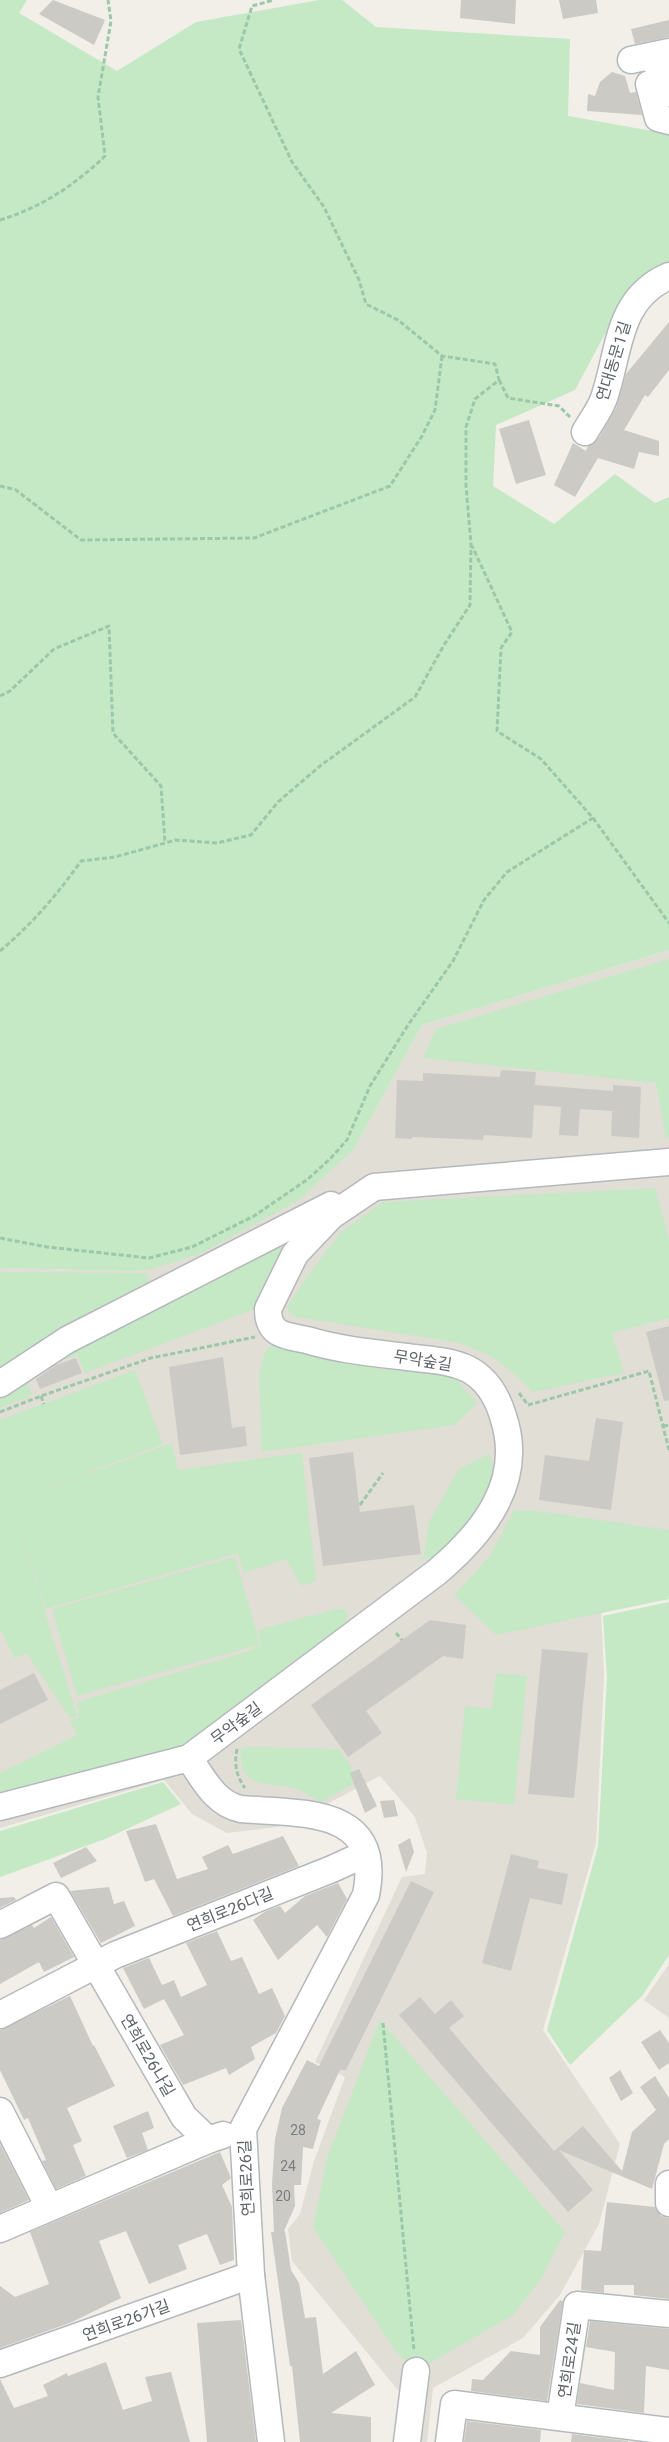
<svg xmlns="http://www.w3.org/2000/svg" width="669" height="2442" viewBox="0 0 669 2442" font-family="Roboto,'Noto Sans KR',sans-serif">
	<rect width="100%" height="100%" fill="#f1efe8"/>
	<g fill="#e1ded6">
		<path d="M 669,950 L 669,1584 L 601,1608 L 604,1675 L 596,1843 L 543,2030 L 620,2144 L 599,2224 L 560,2295 L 523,2338 L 433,2388 L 427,2442 L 397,2442 L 401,2394 L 292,2261 L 288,2229 L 300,2214 L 314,2161 L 345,2077 L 315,2062 L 402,1877 L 425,1874 L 427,1853 L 415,1817 L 380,1776 L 321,1807 L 301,1821 L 277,1827 L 227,1833 L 192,1814 L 164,1780 L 0,1828 L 0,1268 L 131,1271 L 354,1149 L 422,1025 Z"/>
		<path d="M 669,1964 L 669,2018 L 644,2000 Z"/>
	</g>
	<g fill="#c5e8c5">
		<path d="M 0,0 L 27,0 L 19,13 L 117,71 L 196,22 L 319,0 L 342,0 L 376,27 L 570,39 L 568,116 L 669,134 L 669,268 L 631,285 L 575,390 L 496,425 L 493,486 L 554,524 L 615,474 L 655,503 L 669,497 L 669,950 L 422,1025 L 354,1149 L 299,1200 L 202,1253 L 152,1269 L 131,1271 L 0,1268 Z"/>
		<path d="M 669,959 L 669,1138 L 666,1138 L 656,1083 L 423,1058 L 436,1029 Z"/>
		<path d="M 655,1188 L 669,1239 L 669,1318 L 612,1333 L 624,1373 L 533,1392 L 512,1372 L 491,1356 L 460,1343 L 292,1316 L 287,1307 L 308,1275 L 340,1233 L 383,1202 Z"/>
		<path d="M 305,1225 L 260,1307 L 85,1373 L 77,1355 L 29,1371 Z"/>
		<path d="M 0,1272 L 147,1273 L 152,1292 L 0,1376 Z"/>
		<path d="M 276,1341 L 418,1368 L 457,1380 L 477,1403 L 454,1425 L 262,1452 L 259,1374 L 265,1352 Z"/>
		<path d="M 135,1370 L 163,1444 L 28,1495 L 172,1443 L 178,1470 L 302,1453 L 316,1581 L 301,1586 L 286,1559 L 244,1573 L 238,1553 L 45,1609 L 15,1515 L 77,1716 L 70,1718 L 27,1653 L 15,1658 L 0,1629 L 0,1505 L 11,1501 L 0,1504 L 0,1420 Z"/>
		<path d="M 23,1372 L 32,1395 L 0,1408 L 0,1387 Z"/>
		<path d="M 489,1454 L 494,1470 L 486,1493 L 469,1525 L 432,1558 L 418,1560 L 424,1557 L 429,1522 L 459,1469 Z"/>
		<path d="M 514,1510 L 537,1511 L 669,1530 L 669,1599 L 496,1635 L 454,1595 L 490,1556 Z"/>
		<path d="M 235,1557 L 260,1644 L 77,1696 L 52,1609 Z"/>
		<path d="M 669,1602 L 669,1955 L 642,1996 L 570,2065 L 547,2030 L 598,1846 L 607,1678 L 603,1616 Z"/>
		<path d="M 336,1609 L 344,1609 L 348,1614 L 344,1627 L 297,1659 L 190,1742 L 153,1757 L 0,1798 L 0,1773 L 77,1735 L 70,1721 L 79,1717 L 77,1702 L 246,1652 L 261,1645 L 258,1630 Z"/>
		<path d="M 496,1673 L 527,1676 L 514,1805 L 456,1799 L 465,1706 L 492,1709 Z"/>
		<path d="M 252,1747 L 339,1749 L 360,1780 L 321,1802 C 313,1798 305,1792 297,1789 C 268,1781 237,1791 241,1748 Z"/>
		<path d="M 163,1782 L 181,1804 L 105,1839 L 0,1877 L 0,1831 Z"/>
		<path d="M 380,2020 L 565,2232 L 541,2279 L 513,2315 L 416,2371 L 397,2353 L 313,2227 L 328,2155 Z"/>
	</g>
	<g fill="#cccac5">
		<path d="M 53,0 L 105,20 L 94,45 L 39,14 Z"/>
		<path d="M 461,0 L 516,0 L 515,24 L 460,18 Z"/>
		<path d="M 559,0 L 596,0 L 598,13 L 563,19 Z"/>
		<path d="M 669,20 L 669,37 L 635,44 L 631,29 Z"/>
		<path d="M 612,72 L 625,76 L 630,93 L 636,92 L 642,115 L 587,111 L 588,94 L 595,96 L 600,82 Z"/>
		<path d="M 669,322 L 669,370 L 648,397 L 645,395 L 624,430 L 659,441 L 659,456 L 639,452 L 634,469 L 598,458 L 575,497 L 554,485 L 573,443 L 586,451 L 588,446 L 598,439 L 616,408 L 626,374 Z"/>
		<path d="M 529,420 L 546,475 L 516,484 L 499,429 Z"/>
		<path d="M 501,1070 L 536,1072 L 535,1085 L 613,1091 L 613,1085 L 641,1087 L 639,1138 L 611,1136 L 612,1111 L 580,1109 L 578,1136 L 559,1135 L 561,1107 L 534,1105 L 532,1138 L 484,1135 L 483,1140 L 412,1137 L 412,1139 L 395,1138 L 397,1080 L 423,1081 L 423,1073 L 500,1077 Z"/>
		<path d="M 669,1326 L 669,1400 L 664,1401 L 646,1332 Z"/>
		<path d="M 223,1357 L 232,1428 L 245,1426 L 247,1446 L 180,1455 L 169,1367 Z"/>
		<path d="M 76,1358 L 82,1373 L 40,1389 L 36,1379 L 56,1365 Z"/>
		<path d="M 596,1418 L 623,1422 L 611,1510 L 539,1500 L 545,1455 L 589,1461 Z"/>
		<path d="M 353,1452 L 360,1512 L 414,1505 L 421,1554 L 323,1566 L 309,1458 Z"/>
		<path d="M 430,1620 L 466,1625 L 463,1659 L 443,1656 L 366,1711 L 382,1733 L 348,1757 L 311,1705 Z"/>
		<path d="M 542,1649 L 588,1653 L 574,1798 L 528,1794 Z"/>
		<path d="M 34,1673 L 48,1700 L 0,1724 L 0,1690 Z"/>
		<path d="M 359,1769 L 377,1806 L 365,1813 L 350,1773 Z"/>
		<path d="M 394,1800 L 398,1816 L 384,1818 L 380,1801 Z"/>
		<path d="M 156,1824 L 177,1879 L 208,1869 L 202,1857 L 228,1845 L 233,1854 L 283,1836 L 299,1866 L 173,1916 L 154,1879 L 145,1882 L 126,1831 Z"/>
		<path d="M 410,1838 L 414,1852 L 406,1872 L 398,1845 Z"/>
		<path d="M 86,1847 L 97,1861 L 61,1878 L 53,1863 Z"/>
		<path d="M 511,1854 L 539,1861 L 537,1868 L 568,1874 L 562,1905 L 530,1898 L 511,1971 L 482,1963 Z"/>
		<path d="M 411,1881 L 434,1892 L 346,2070 L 340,2070 L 317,2119 L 321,2120 L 313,2149 L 303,2147 L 301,2185 L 294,2185 L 295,2206 L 284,2231 L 285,2231 L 291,2270 L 299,2283 L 305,2318 L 316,2317 L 323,2374 L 356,2351 L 375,2385 L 331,2413 L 371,2417 L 371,2442 L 300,2442 L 292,2366 L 290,2366 L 271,2232 L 274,2232 L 272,2184 L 275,2139 L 282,2108 L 307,2060 L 319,2066 Z"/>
		<path d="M 338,1883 L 347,1899 L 327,1937 L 317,1925 L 278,1960 L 253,1920 L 266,1911 L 280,1906 L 285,1913 L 305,1896 Z"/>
		<path d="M 109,1887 L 114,1904 L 124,1901 L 135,1926 L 101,1943 L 70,1891 Z"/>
		<path d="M 14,1897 L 16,1900 L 0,1908 L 0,1898 Z"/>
		<path d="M 51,1917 L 74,1957 L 44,1972 L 39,1962 L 0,1984 L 0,1940 L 32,1925 L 34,1928 Z"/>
		<path d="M 217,1931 L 231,1961 L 242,1957 L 259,1994 L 272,1988 L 285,2016 L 276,2033 L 251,2047 L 255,2059 L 229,2075 L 226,2068 L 183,2085 L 160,2045 L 184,2035 L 164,1999 L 144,2009 L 123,1968 L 149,1958 L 162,1985 L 174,1980 L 181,1997 L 207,1985 L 186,1943 Z"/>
		<path d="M 70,1996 L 93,2046 L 94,2045 L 115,2086 L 67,2108 L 82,2141 L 73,2145 L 86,2176 L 56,2189 L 42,2161 L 46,2160 L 28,2118 L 24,2120 L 0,2070 L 0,2030 Z"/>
		<path d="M 420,1997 L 435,2014 L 451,2000 L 464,2016 L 449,2028 L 554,2151 L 583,2126 L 622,2171 L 632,2132 L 656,2110 L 640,2087 L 655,2076 L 669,2098 L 669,2139 L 664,2144 L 652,2189 L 559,2150 L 593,2190 L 568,2212 L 399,2015 Z"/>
		<path d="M 660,2030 L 669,2043 L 669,2063 L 659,2070 L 641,2042 Z"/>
		<path d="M 620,2070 L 633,2093 L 621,2101 L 609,2078 Z"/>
		<path d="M 148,2111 L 154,2128 L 142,2133 L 148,2150 L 127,2158 L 113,2126 Z"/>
		<path d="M 0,2144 L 29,2200 L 0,2213 Z"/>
		<path d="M 220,2152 L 231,2178 L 222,2185 L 232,2207 L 234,2260 L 220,2265 L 207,2234 L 178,2245 L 187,2269 L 149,2284 L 126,2231 L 99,2241 L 121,2298 L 72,2322 L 0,2348 L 0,2286 L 15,2297 L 49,2284 L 30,2232 Z"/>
		<path d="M 607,2202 L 655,2207 L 661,2216 L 669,2218 L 669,2299 L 634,2295 L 634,2285 L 604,2285 L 604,2293 L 581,2290 L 584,2250 L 601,2251 Z"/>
		<path d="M 560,2300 L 563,2301 L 547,2401 L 471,2391 L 472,2379 L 483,2380 L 511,2351 L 540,2355 L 540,2327 Z"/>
		<path d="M 241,2320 L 256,2442 L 207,2442 L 197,2323 Z"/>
		<path d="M 590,2321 L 669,2329 L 669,2370 L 646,2366 L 644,2413 L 577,2404 L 580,2383 L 614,2390 L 615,2352 L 586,2347 Z"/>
		<path d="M 106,2362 L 123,2410 L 152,2401 L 145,2377 L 171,2372 L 190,2442 L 0,2442 L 0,2379 L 14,2408 L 48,2396 L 43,2385 L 67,2373 L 68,2376 Z"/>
		<path d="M 467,2421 L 541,2430 L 540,2442 L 464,2442 Z"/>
		<path d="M 572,2434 L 628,2441 L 628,2442 L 571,2442 Z"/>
	</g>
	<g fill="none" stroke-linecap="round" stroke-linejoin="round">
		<defs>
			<g id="minor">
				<path d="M 655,55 L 664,94 L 669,93"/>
				<path d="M 631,60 L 669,52"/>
				<path d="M 649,84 L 658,118 L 669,121"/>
				<path d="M 585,432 C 591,421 600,410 604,398 C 620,352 616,299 669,276"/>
				<path d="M 0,1384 L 67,1340 L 331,1205"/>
				<path d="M 189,1758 C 203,1778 215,1804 241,1809 C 301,1814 384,1806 366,1895 L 243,2129 L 251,2275 L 271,2442"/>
				<path d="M 0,1807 L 189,1758 L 437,1572 C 484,1532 525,1481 503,1416 C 497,1396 487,1379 468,1369 C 449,1360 428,1360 408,1357 C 374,1353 340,1350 307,1340 C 299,1338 286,1337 278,1332 C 270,1327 268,1318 268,1309 L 295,1254 L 331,1216 L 374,1187 L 669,1162"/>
				<path d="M 0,1925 L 56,1896 L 184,2117 L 208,2140"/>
				<path d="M 0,2015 L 115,1955 L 332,1869 L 365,1854"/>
				<path d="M 0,2111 L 49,2207"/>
				<path d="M 669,2184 L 669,2203"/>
				<path d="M 0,2229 L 208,2140 L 223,2135"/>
				<path d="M 0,2364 L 251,2275"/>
				<path d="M 560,2417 L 577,2305 L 669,2314"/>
				<path d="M 407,2442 L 416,2371"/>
				<path d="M 449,2442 L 454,2404 L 669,2431"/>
			</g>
		</defs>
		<use href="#minor" stroke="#b5b8bc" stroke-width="29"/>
		<g stroke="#9cc7a9" stroke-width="3" stroke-dasharray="5 2.5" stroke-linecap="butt">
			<path d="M 0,220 C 40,208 75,185 105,156 L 98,97 L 111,21 L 108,0"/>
			<path d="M 499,380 L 508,398 L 559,406 L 570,417"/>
			<path d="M 0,486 L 16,490 L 81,540 L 254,538 L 390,486 L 422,436 L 435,410 L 442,356"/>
			<path d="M 0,696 L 10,691 L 54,649 L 109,626 L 113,733 L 161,786 L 165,843"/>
			<path d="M 593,818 L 669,923"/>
			<path d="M 0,951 C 32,924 57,895 81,861 L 115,857 L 176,840 L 217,843 L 251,835 L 278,802 L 320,766 L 415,697 L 444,645 L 470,605 L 471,544 L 466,486 L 466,427 L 475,399 L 499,380 L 495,364 L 442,356 L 398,320 L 366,304 L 359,280 L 324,207 L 292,162 L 239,49 L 252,6 L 274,0"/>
			<path d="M 0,1238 L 47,1247 L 149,1258 L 192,1247 L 254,1216 L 308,1179 L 331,1158 L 347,1140 L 370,1086 L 408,1025 L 453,961 L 484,900 L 507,872 L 593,818 L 541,759 L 497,731 L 501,648 L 512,632 L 472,546"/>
			<path d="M 519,1393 L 528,1405 L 649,1371 L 669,1450"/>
			<path d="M 41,1396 L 44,1404"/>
			<path d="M 0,1412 L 41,1396 L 151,1358 L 255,1337"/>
			<path d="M 663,1426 L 669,1425"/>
			<path d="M 360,1505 L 383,1473"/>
			<path d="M 396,1633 L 402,1640"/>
			<path d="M 237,1749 C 234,1763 236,1776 245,1788"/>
			<path d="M 383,2023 L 414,2351"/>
		</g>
		<use href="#minor" stroke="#fff" stroke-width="26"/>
	</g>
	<g text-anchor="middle" stroke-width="4" stroke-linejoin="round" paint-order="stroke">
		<g font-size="14" fill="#7a7d7f">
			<text x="298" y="2135">28</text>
			<text x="288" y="2171">24</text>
			<text x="283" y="2201">20</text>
		</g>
		<g font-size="16" fill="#5f6368" stroke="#fff">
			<text transform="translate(613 361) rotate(-73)" y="6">연대동문1길</text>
			<text transform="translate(423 1360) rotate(9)" y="6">무악숲길</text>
			<text transform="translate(236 1723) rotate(-37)" y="6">무악숲길</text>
			<text transform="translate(230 1909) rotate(-22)" y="6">연희로26다길</text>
			<text transform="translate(148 2055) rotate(60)" y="6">연희로26나길</text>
			<text transform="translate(246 2178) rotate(-93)" y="6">연희로26길</text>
			<text transform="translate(126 2320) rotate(-20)" y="6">연희로26가길</text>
			<text transform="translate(569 2360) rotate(-82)" y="6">연희로24길</text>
		</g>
	</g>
</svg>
